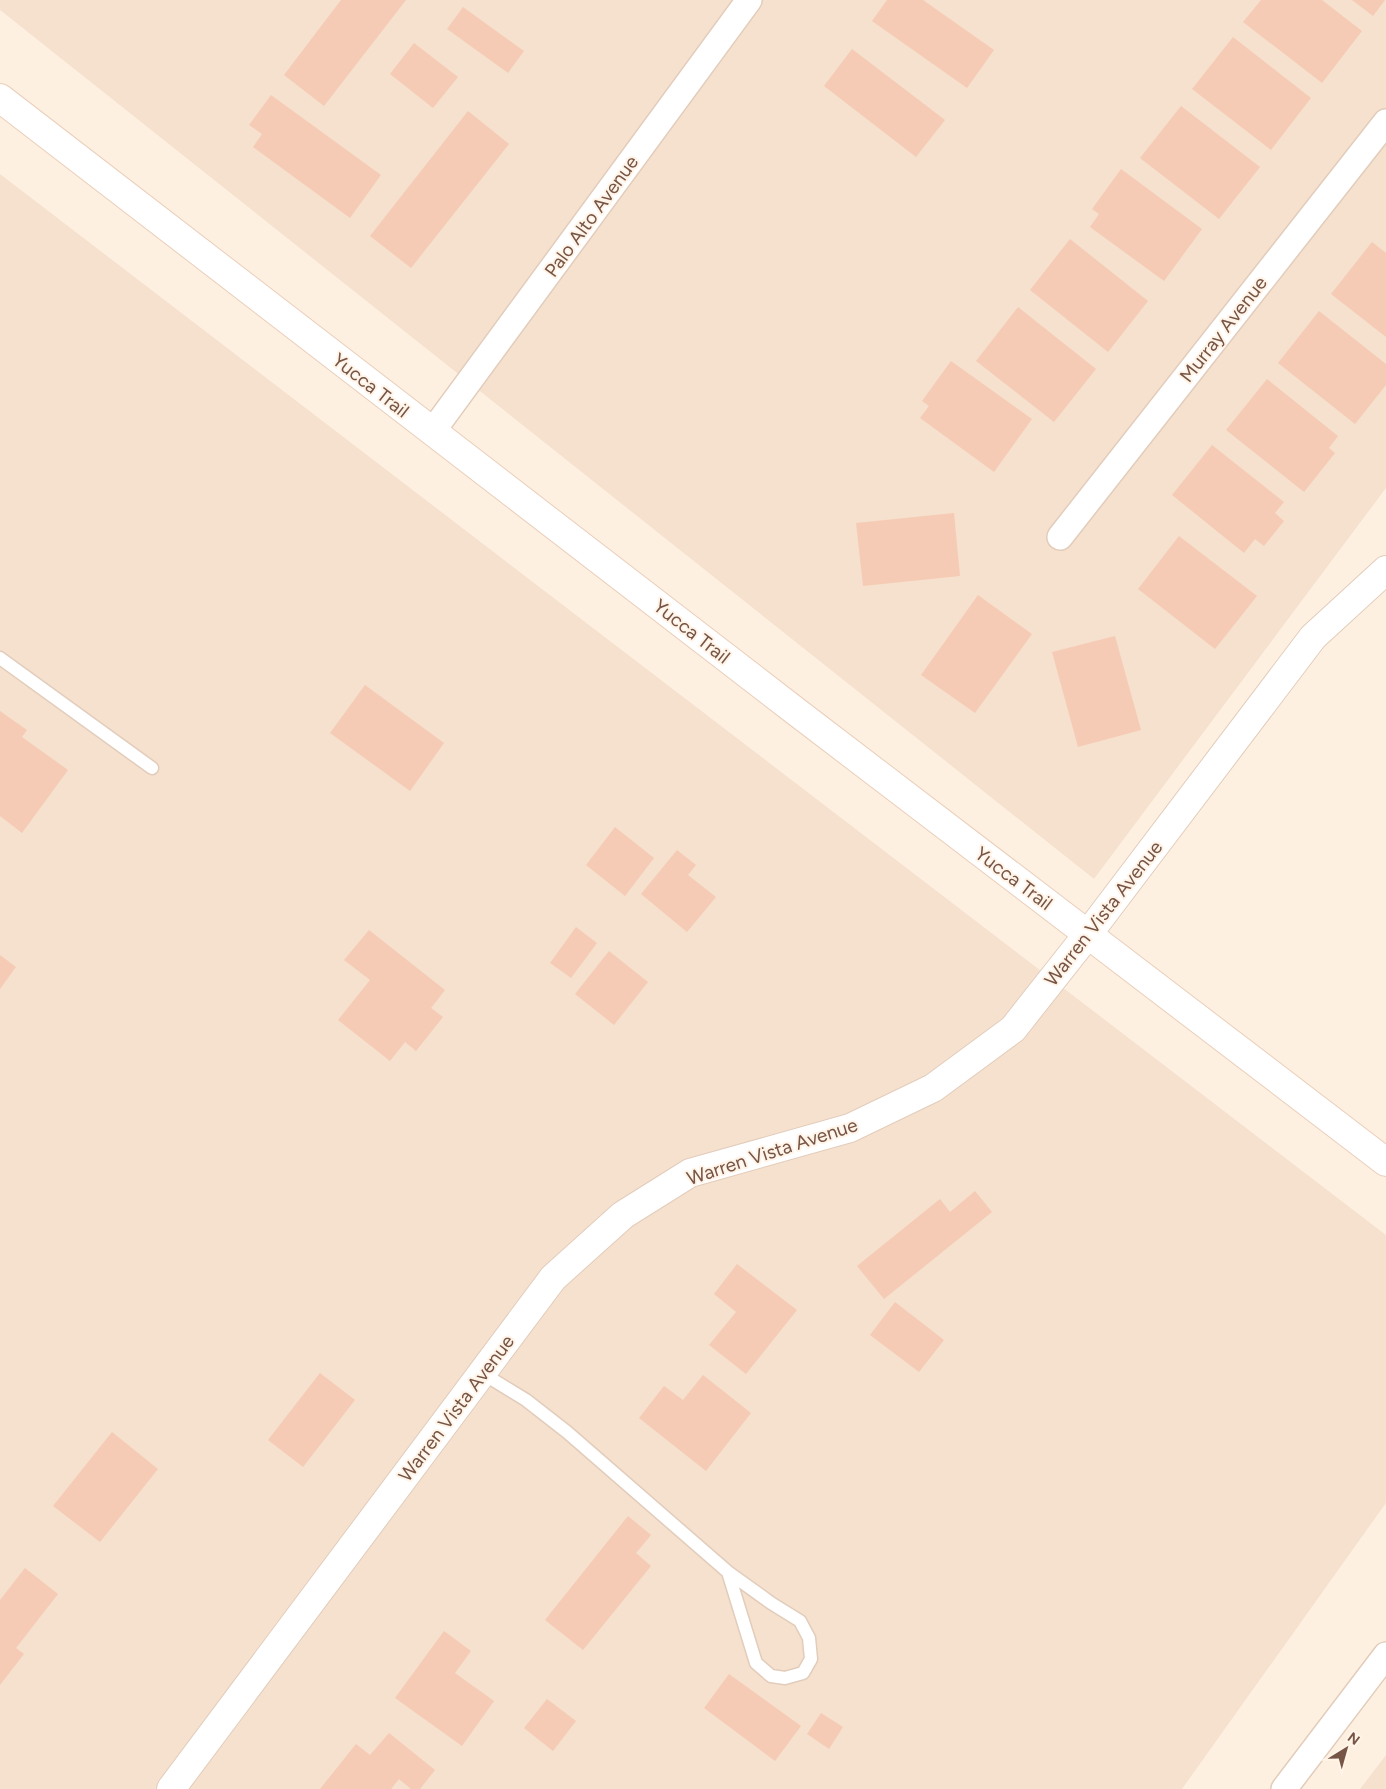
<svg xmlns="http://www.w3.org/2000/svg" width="1386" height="1789" viewBox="0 0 1386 1789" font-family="Figtree,sans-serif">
	<rect width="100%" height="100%" fill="#fef0e0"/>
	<g fill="#f6e1ce">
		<path d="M 0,0 L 1386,0 L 1386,488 L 1094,879 L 0,10 Z"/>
		<path d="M 0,174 L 1386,1235 L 1386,1503 L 1182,1789 L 0,1789 Z"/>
		<path d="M 1386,1755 L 1386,1789 L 1360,1789 Z"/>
	</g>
	<g fill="#f5cbb5">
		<path d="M 341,0 L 406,0 L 324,106 L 284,75 Z"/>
		<path d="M 887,0 L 923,0 L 994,50 L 967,88 L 872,21 Z"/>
		<path d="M 1261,0 L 1322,0 L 1362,31 L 1322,83 L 1243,22 Z"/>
		<path d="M 1352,0 L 1385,0 L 1373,16 Z"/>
		<path d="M 463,7 L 524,51 L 508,73 L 447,29 Z"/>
		<path d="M 1233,37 L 1311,98 L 1271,150 L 1192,89 Z"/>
		<path d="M 414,43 L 458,77 L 433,108 L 390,74 Z"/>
		<path d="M 852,49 L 945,120 L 916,157 L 824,86 Z"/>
		<path d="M 271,95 L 381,175 L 350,218 L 253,147 L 262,134 L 249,125 Z"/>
		<path d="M 1181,106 L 1260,167 L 1219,219 L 1140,158 Z"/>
		<path d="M 468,111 L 509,144 L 411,268 L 370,236 Z"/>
		<path d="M 1121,169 L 1202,229 L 1164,281 L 1090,227 L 1099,214 L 1092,209 Z"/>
		<path d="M 1070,239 L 1148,301 L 1108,352 L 1030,290 Z"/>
		<path d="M 1372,242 L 1386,253 L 1386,337 L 1331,294 Z"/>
		<path d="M 1018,307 L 1096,369 L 1054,422 L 976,361 Z"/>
		<path d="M 1319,311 L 1386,364 L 1386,385 L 1355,424 L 1278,363 Z"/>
		<path d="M 951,361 L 1032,419 L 994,472 L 920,418 L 929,406 L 922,401 Z"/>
		<path d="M 1267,379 L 1338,436 L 1329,448 L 1335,453 L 1304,492 L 1226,430 Z"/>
		<path d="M 1212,445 L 1284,502 L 1275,513 L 1284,521 L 1264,546 L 1255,539 L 1244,553 L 1172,495 Z"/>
		<path d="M 954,513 L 960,576 L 863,586 L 856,523 Z"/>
		<path d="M 1179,536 L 1257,596 L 1215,649 L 1138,589 Z"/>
		<path d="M 978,595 L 1032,634 L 975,713 L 921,675 Z"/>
		<path d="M 1115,636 L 1141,730 L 1078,747 L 1052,652 Z"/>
		<path d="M 365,685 L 444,743 L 410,791 L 330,733 Z"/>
		<path d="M 0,711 L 27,730 L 22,737 L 68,770 L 22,833 L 0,816 Z"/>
		<path d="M 615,827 L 654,858 L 625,896 L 586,865 Z"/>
		<path d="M 677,850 L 696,865 L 688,875 L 716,897 L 687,932 L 641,894 Z"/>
		<path d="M 576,927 L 597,943 L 571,978 L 550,963 Z"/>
		<path d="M 369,930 L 445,990 L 431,1008 L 443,1017 L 416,1051 L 405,1042 L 390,1061 L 338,1020 L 370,980 L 344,960 Z"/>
		<path d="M 609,951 L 648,982 L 614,1025 L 575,994 Z"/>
		<path d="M 0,955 L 16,967 L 0,989 Z"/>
		<path d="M 975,1191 L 992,1212 L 884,1299 L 857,1266 L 940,1199 L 950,1212 Z"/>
		<path d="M 737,1264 L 797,1310 L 746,1374 L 709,1345 L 736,1312 L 714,1294 Z"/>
		<path d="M 895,1302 L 944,1340 L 919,1372 L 870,1335 Z"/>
		<path d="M 320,1373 L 355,1400 L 303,1467 L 268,1440 Z"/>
		<path d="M 703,1375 L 751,1413 L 706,1471 L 639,1418 L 664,1386 L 683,1400 Z"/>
		<path d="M 112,1432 L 158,1469 L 100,1542 L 53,1506 Z"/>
		<path d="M 628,1516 L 651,1535 L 636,1553 L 651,1566 L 583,1650 L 545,1620 Z"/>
		<path d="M 25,1568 L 58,1594 L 16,1648 L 24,1654 L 0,1685 L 0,1600 Z"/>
		<path d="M 444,1631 L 471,1651 L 455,1673 L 494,1701 L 462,1746 L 395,1698 Z"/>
		<path d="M 729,1674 L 801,1726 L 775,1761 L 704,1708 Z"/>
		<path d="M 547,1699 L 576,1721 L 553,1751 L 524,1728 Z"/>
		<path d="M 821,1713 L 843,1727 L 829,1749 L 807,1734 Z"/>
		<path d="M 389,1733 L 435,1770 L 420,1789 L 411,1789 L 399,1779 L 391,1789 L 320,1789 L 356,1744 L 370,1755 Z"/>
	</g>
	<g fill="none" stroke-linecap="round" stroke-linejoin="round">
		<defs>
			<g id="service">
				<path d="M 0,658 L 152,768"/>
				<path d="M 482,1373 L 526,1400 L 567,1432 L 728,1572 L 771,1603 L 800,1621 L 809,1638 L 811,1659 L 803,1673 L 785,1678 L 771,1676 L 756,1663 L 728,1572"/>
			</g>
			<g id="minor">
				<path d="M 432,432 L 749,0"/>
				<path d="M 1060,537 L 1386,122"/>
				<path d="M 1284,1789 L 1386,1655"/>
			</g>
			<path id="tertiary" d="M 171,1789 L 553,1278 L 623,1215 L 690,1173 L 850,1128 L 933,1088 L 1013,1029 L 1088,934 L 1313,637 L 1386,570"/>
			<path id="secondary" d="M 0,98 L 798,713 L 1386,1162"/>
		</defs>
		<use href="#service" stroke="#e2ccbb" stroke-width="15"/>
		<use href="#minor" stroke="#e2ccbb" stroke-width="28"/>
		<use href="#tertiary" stroke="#e2ccbb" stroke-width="30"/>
		<use href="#secondary" stroke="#eacebb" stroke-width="30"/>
		<use href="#service" stroke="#fff" stroke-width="12"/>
		<use href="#minor" stroke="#fff" stroke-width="25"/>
		<use href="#tertiary" stroke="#fff" stroke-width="28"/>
		<use href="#secondary" stroke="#fff" stroke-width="28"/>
	</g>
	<g text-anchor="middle" stroke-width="4" stroke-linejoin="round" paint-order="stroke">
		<g font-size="19" fill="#765446" stroke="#fff4e7">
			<text transform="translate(591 216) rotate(-54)" y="7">Palo Alto Avenue</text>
			<text transform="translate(1223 329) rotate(-52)" y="7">Murray Avenue</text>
			<text transform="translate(371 385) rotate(38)" y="7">Yucca Trail</text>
			<text transform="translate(692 631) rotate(38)" y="7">Yucca Trail</text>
			<text transform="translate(1014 878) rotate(37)" y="7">Yucca Trail</text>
			<text transform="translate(1103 913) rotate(-52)" y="7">Warren Vista Avenue</text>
			<text transform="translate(772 1151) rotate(-18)" y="7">Warren Vista Avenue</text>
			<text transform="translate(456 1408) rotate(-53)" y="7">Warren Vista Avenue</text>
		</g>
	</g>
	<g transform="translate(1346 1749) rotate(37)" stroke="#fff4e7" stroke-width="4" paint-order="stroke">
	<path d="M0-4L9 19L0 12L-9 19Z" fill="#765446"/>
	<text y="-8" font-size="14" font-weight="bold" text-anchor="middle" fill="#765446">N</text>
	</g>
</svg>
